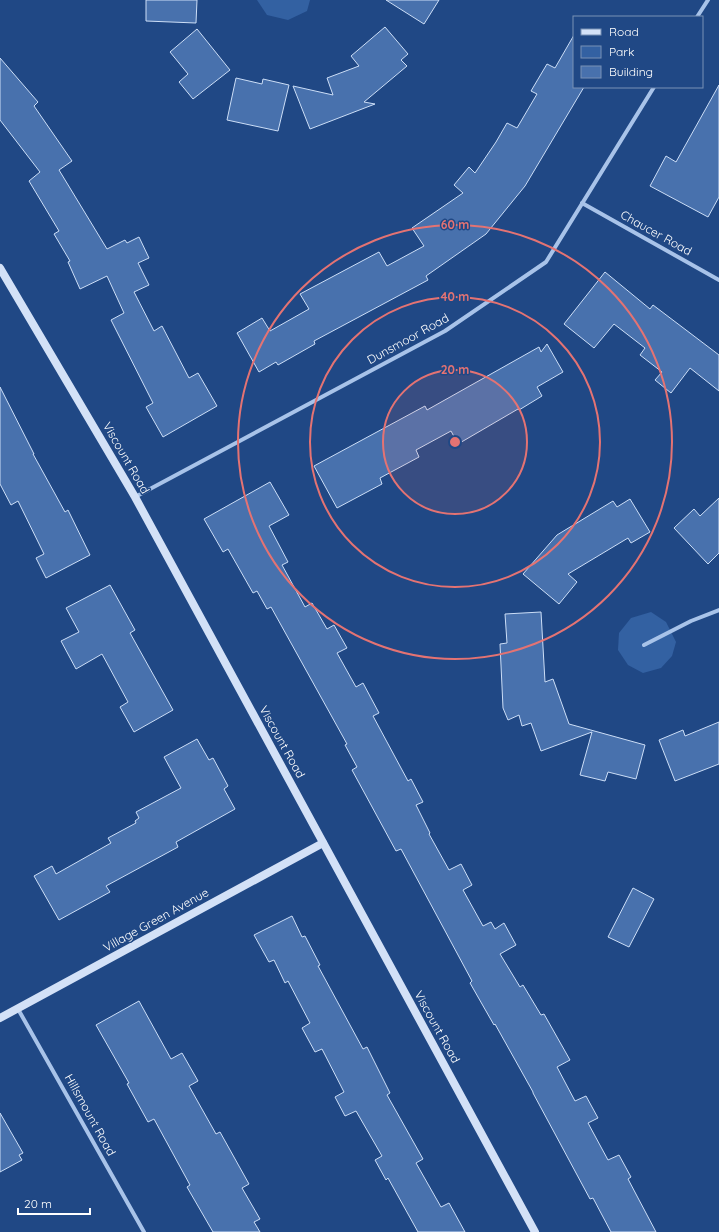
<svg xmlns="http://www.w3.org/2000/svg" width="719" height="1232" viewBox="0 0 719 1232" font-family="Quicksand,sans-serif">
	<rect width="100%" height="100%" fill="#204885"/>
	<g fill="#3361a2">
		<path d="M 257,0 L 310,0 L 307,11 L 288,20 L 267,15 Z"/>
		<path d="M 651,612 L 666,622 L 676,642 L 672,656 L 661,668 L 643,673 L 628,665 L 618,650 L 619,633 L 631,618 Z"/>
	</g>
	<g fill="#4871ad" stroke="#ccdef7">
		<path d="M 146,0 L 197,0 L 196,23 L 146,21 Z"/>
		<path d="M 386,0 L 439,0 L 424,24 Z"/>
		<path d="M 385,27 L 408,54 L 401,60 L 407,66 L 364,102 L 375,104 L 310,129 L 293,86 L 333,95 L 327,78 L 359,66 L 351,56 Z"/>
		<path d="M 197,29 L 230,70 L 193,99 L 179,82 L 188,74 L 170,52 Z"/>
		<path d="M 574,35 L 574,87 L 584,87 L 525,186 L 486,234 L 426,276 L 428,280 L 314,341 L 315,344 L 278,365 L 276,362 L 259,372 L 237,333 L 262,318 L 270,331 L 309,309 L 300,294 L 379,252 L 387,266 L 424,246 L 412,228 L 463,193 L 454,185 L 469,167 L 475,173 L 496,142 L 507,123 L 517,128 L 537,94 L 531,91 L 547,64 L 555,68 Z"/>
		<path d="M 0,58 L 38,102 L 34,106 L 72,161 L 59,170 L 107,249 L 125,240 L 127,243 L 139,237 L 149,258 L 138,263 L 149,285 L 134,292 L 154,331 L 162,326 L 189,378 L 198,373 L 217,406 L 163,437 L 146,407 L 153,403 L 111,320 L 124,313 L 107,276 L 80,289 L 68,262 L 70,261 L 54,234 L 59,231 L 29,181 L 40,172 L 0,120 Z"/>
		<path d="M 236,78 L 262,84 L 263,79 L 289,85 L 278,131 L 227,120 Z"/>
		<path d="M 719,85 L 719,197 L 708,217 L 650,186 L 666,156 L 676,162 Z"/>
		<path d="M 605,272 L 650,309 L 653,305 L 719,355 L 719,391 L 690,368 L 671,393 L 655,380 L 662,372 L 640,355 L 645,348 L 614,324 L 594,348 L 564,324 Z"/>
		<path d="M 547,344 L 563,372 L 537,387 L 542,396 L 519,410 L 518,409 L 458,444 L 451,431 L 416,450 L 419,457 L 380,478 L 382,484 L 337,508 L 314,466 L 425,406 L 427,410 L 539,347 L 541,352 Z"/>
		<path d="M 0,387 L 34,454 L 33,454 L 65,512 L 68,510 L 90,555 L 46,578 L 36,558 L 44,554 L 18,501 L 11,505 L 0,484 Z"/>
		<path d="M 270,482 L 289,515 L 269,526 L 288,562 L 282,565 L 305,607 L 312,603 L 327,629 L 334,625 L 347,648 L 337,653 L 356,687 L 363,683 L 379,713 L 373,716 L 408,781 L 411,779 L 423,802 L 416,805 L 430,833 L 429,834 L 449,870 L 461,864 L 472,885 L 463,890 L 483,926 L 491,922 L 495,929 L 504,923 L 516,945 L 500,954 L 520,987 L 523,985 L 541,1015 L 544,1014 L 570,1060 L 557,1067 L 575,1101 L 586,1096 L 598,1118 L 588,1123 L 608,1160 L 619,1155 L 631,1177 L 628,1179 L 656,1232 L 611,1232 L 593,1198 L 590,1199 L 533,1093 L 533,1092 L 495,1024 L 494,1025 L 470,983 L 472,981 L 401,849 L 396,851 L 352,770 L 357,767 L 345,745 L 347,744 L 271,607 L 267,609 L 257,591 L 253,593 L 228,549 L 223,552 L 204,519 Z"/>
		<path d="M 719,498 L 719,553 L 708,564 L 674,528 L 694,509 L 700,516 Z"/>
		<path d="M 630,499 L 650,532 L 631,543 L 628,538 L 568,574 L 577,582 L 559,604 L 523,574 L 557,535 L 613,501 L 617,507 Z"/>
		<path d="M 110,585 L 135,630 L 130,633 L 173,710 L 134,732 L 120,707 L 128,702 L 102,654 L 76,669 L 61,641 L 79,632 L 66,608 Z"/>
		<path d="M 541,612 L 545,682 L 553,679 L 569,724 L 645,745 L 636,779 L 608,772 L 605,781 L 580,775 L 592,732 L 541,751 L 531,723 L 522,726 L 519,715 L 508,720 L 503,708 L 500,644 L 507,643 L 505,614 Z"/>
		<path d="M 719,722 L 719,764 L 675,781 L 659,740 L 683,730 L 685,736 Z"/>
		<path d="M 197,739 L 209,760 L 213,758 L 228,786 L 224,789 L 235,809 L 176,842 L 178,847 L 106,886 L 110,892 L 59,920 L 34,876 L 52,866 L 56,874 L 111,843 L 108,838 L 136,823 L 135,821 L 139,818 L 136,812 L 181,788 L 164,757 Z"/>
		<path d="M 633,888 L 654,899 L 629,947 L 608,937 Z"/>
		<path d="M 292,916 L 302,937 L 305,936 L 320,965 L 318,966 L 363,1049 L 367,1047 L 390,1093 L 387,1095 L 423,1159 L 416,1163 L 441,1207 L 449,1203 L 465,1232 L 418,1232 L 388,1178 L 386,1180 L 375,1160 L 382,1156 L 356,1111 L 345,1116 L 335,1097 L 344,1092 L 322,1049 L 315,1052 L 302,1028 L 310,1023 L 288,981 L 285,983 L 274,960 L 269,962 L 254,935 Z"/>
		<path d="M 139,1001 L 171,1059 L 182,1053 L 198,1081 L 189,1086 L 216,1134 L 220,1132 L 249,1184 L 242,1188 L 260,1219 L 254,1222 L 260,1232 L 213,1232 L 187,1187 L 190,1185 L 154,1119 L 148,1122 L 127,1084 L 129,1083 L 96,1025 Z"/>
		<path d="M 0,1113 L 23,1153 L 19,1155 L 22,1160 L 0,1172 Z"/>
	</g>
	<g fill="none" stroke-linecap="round" stroke-linejoin="round">
		<g stroke="#a8c3e9" stroke-width="4">
			<path d="M 697,17 L 708,0"/>
			<path d="M 582,203 L 719,280"/>
			<path d="M 135,497 L 445,331 L 546,262 L 654,87"/>
			<path d="M 644,645 L 691,621 L 719,610"/>
			<path d="M 18,1009 L 144,1232"/>
		</g>
		<g stroke="#d3e1f7" stroke-width="8">
			<path d="M 0,268 L 135,497 L 535,1232"/>
			<path d="M 0,1018 L 323,843"/>
		</g>
	</g>
	<circle cx="455" cy="442" r="72" fill="#e47373" fill-opacity=".12"/>
	<g fill="none" stroke="#e47373" stroke-width="2">
		<circle cx="455" cy="442" r="72"/>
		<circle cx="455" cy="442" r="145"/>
		<circle cx="455" cy="442" r="217"/>
	</g>
	<g text-anchor="middle" stroke-width="3" stroke-linejoin="round" paint-order="stroke">
		<g font-size="12" fill="#fff" stroke="#204885">
			<text transform="translate(656 233) rotate(29)" y="4">Chaucer Road</text>
			<text transform="translate(408 339) rotate(-29)" y="4">Dunsmoor Road</text>
			<text transform="translate(126 458) rotate(60)" y="4">Viscount Road</text>
			<text transform="translate(282 742) rotate(61)" y="4">Viscount Road</text>
			<text transform="translate(156 920) rotate(-29)" y="4">Village Green Avenue</text>
			<text transform="translate(437 1027) rotate(61)" y="4">Viscount Road</text>
			<text transform="translate(90 1115) rotate(61)" y="4">Hillsmount Road</text>
		</g>
	</g>
	<circle cx="455" cy="442" r="6" fill="#e47373" stroke="#204885" stroke-width="2"/>
	<g font-size="12" text-anchor="middle" font-weight="bold" fill="#e47373" stroke="#204885" stroke-width="3" stroke-linejoin="round" paint-order="stroke">
		<text x="455" y="229">60 m</text>
		<text x="455" y="301">40 m</text>
		<text x="455" y="374">20 m</text>
	</g>
	<rect x="573" y="16" width="130" height="72" fill="#204885" stroke="#7991b6"/>
	<rect x="581" y="29" width="20" height="6" fill="#d3e1f7" stroke="#7991b6"/>
	<text x="609" y="36" font-size="12" fill="#ffffff">Road</text>
	<rect x="581" y="46" width="20" height="12" fill="#3361a2" stroke="#7991b6"/>
	<text x="609" y="56" font-size="12" fill="#ffffff">Park</text>
	<rect x="581" y="66" width="20" height="12" fill="#4871ad" stroke="#7991b6"/>
	<text x="609" y="76" font-size="12" fill="#ffffff">Building</text>
	<path d="M18 1208v6h72v-6" fill="none" stroke="#ffffff" stroke-width="2"/>
	<text x="24" y="1208" font-size="12" fill="#ffffff" stroke="#204885" stroke-width="3" paint-order="stroke">20 m</text>
</svg>
